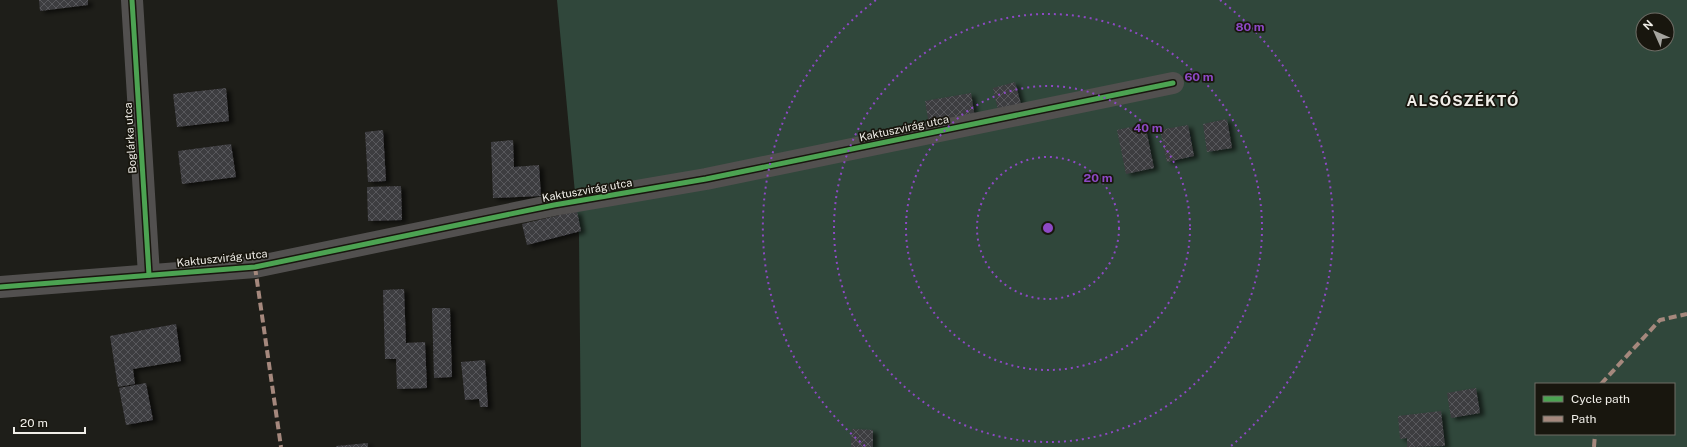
<svg xmlns="http://www.w3.org/2000/svg" width="1687" height="447" viewBox="0 0 1687 447" font-family="'Public Sans',sans-serif">
	<defs>
		<pattern id="building-cross-hatch" width="8" height="8" patternUnits="userSpaceOnUse"><rect width="8" height="8" fill="#3d3c40"/><path d="M0 0l8 8M0 8l8-8" fill="none" stroke="#59585c"/></pattern>
		<filter id="shadow"><feDropShadow dx="4.5" dy="2.5" stdDeviation="2" flood-color="#0009"/></filter>
	</defs>
	<rect width="100%" height="100%" fill="#1e1e19"/>
	<path fill="#30473b" fill-rule="evenodd" d="M 557,0 L 1687,0 L 1687,447 L 581,447 L 579,236 ZM 1643,20 L 1667,20 L 1667,44 L 1643,44 ZM 1536,384 L 1674,384 L 1674,434 L 1536,434 Z"/>
	<g fill="url(#building-cross-hatch)" filter="url(#shadow)">
		<path d="M 39,0 L 88,0 L 88,5 L 40,11 Z"/>
		<path d="M 1015,82 L 1021,104 L 998,110 L 993,88 Z"/>
		<path d="M 226,88 L 229,121 L 177,127 L 173,94 Z"/>
		<path d="M 971,93 L 975,118 L 929,125 L 925,101 Z"/>
		<path d="M 1227,119 L 1232,148 L 1207,152 L 1203,124 Z"/>
		<path d="M 1145,124 L 1154,168 L 1126,174 L 1117,130 Z"/>
		<path d="M 1188,125 L 1194,156 L 1167,162 L 1160,130 Z"/>
		<path d="M 383,130 L 386,181 L 368,182 L 365,132 Z"/>
		<path d="M 513,140 L 514,167 L 539,165 L 541,196 L 493,198 L 491,142 Z"/>
		<path d="M 231,144 L 236,177 L 182,184 L 178,151 Z"/>
		<path d="M 401,186 L 402,220 L 368,221 L 367,187 Z"/>
		<path d="M 577,211 L 581,231 L 527,245 L 522,224 Z"/>
		<path d="M 404,289 L 406,343 L 425,342 L 427,388 L 397,389 L 396,359 L 385,359 L 383,290 Z"/>
		<path d="M 432,308 L 450,308 L 452,377 L 434,378 Z"/>
		<path d="M 176,324 L 181,361 L 133,369 L 135,384 L 118,387 L 110,336 Z"/>
		<path d="M 485,360 L 488,407 L 480,407 L 479,399 L 465,400 L 461,362 Z"/>
		<path d="M 146,383 L 153,420 L 126,425 L 119,388 Z"/>
		<path d="M 1476,388 L 1480,413 L 1451,418 L 1447,393 Z"/>
		<path d="M 1441,411 L 1445,446 L 1407,447 L 1407,438 L 1400,439 L 1398,416 Z"/>
		<path d="M 852,429 L 873,430 L 873,447 L 851,447 Z"/>
		<path d="M 368,443 L 368,447 L 336,447 L 336,446 Z"/>
	</g>
	<g fill="none" stroke-linecap="round" stroke-linejoin="round">
		<g stroke="#52504f" stroke-width="22">
			<path d="M 132,0 L 149,275"/>
			<path d="M 0,287 L 255,267 L 554,205 L 706,179 L 1173,83"/>
		</g>
		<g stroke="#a5887d" stroke-width="4" stroke-dasharray="8 4" stroke-linecap="butt">
			<path d="M 255,267 L 281,447"/>
			<path d="M 1601,384 L 1660,320 L 1687,314"/>
			<path d="M 1594,447 L 1595,434"/>
		</g>
		<defs>
			<g id="cycleway">
				<path d="M 132,0 L 149,275"/>
				<path d="M 0,287 L 255,267 L 554,205 L 706,179 L 1173,83"/>
			</g>
		</defs>
		<use href="#cycleway" stroke="#18160e" stroke-width="8"/>
		<use href="#cycleway" stroke="#4ca352" stroke-width="5"/>
	</g>
	<g fill="none" stroke="#8d49c5" stroke-width="2" stroke-dasharray="2 4">
		<circle cx="1048" cy="228" r="71"/>
		<circle cx="1048" cy="228" r="142"/>
		<circle cx="1048" cy="228" r="214"/>
		<path d="M865 446A285 285 0 0 1 876 0M1220 0A285 285 0 0 1 1231 446"/>
	</g>
	<g text-anchor="middle" stroke-width="3.5" stroke-linejoin="round" paint-order="stroke">
		<g font-size="11" fill="#f0eee8" stroke="#18160e">
			<text transform="translate(904 128) rotate(-12)" y="4">Kaktuszvirág utca</text>
			<text transform="translate(130 138) rotate(-94)" y="4">Boglárka utca</text>
			<text transform="translate(587 190) rotate(-10)" y="4">Kaktuszvirág utca</text>
			<text transform="translate(222 258) rotate(-6)" y="4">Kaktuszvirág utca</text>
		</g>
		<g font-size="15" font-weight="bold" letter-spacing="1" fill="#f0eee8" stroke="#18160e">
			<text x="1463" y="106">ALSÓSZÉKTÓ</text>
		</g>
	</g>
	<circle cx="1048" cy="228" r="6" fill="#8d49c5" stroke="#18160e" stroke-width="2"/>
	<g font-size="12" text-anchor="middle" font-weight="bold" fill="#8d49c5" stroke="#18160e" stroke-width="3.5" stroke-linejoin="round" paint-order="stroke">
		<text x="1250" y="31">80 m</text>
		<text x="1199" y="81">60 m</text>
		<text x="1148" y="132">40 m</text>
		<text x="1098" y="182">20 m</text>
	</g>
	<rect x="1535" y="383" width="140" height="52" fill="#18160e" stroke="#6e6c65"/>
	<rect x="1543" y="396" width="20" height="6" fill="#4ca352" stroke="#6e6c65"/>
	<text x="1571" y="403" font-size="12" fill="#f0eee8">Cycle path</text>
	<rect x="1543" y="416" width="20" height="6" fill="#a5887d" stroke="#6e6c65"/>
	<text x="1571" y="423" font-size="12" fill="#f0eee8">Path</text>
	<g transform="translate(1655 32) rotate(315)"><circle r="19" fill="#18160e" stroke="#6e6c65"/>
	<path d="M0-3L7 15L0 10L-7 15Z" fill="#a6a5a0"/>
	<text y="-6" font-size="11" font-weight="bold" text-anchor="middle" fill="#f0eee8">N</text>
	</g>
	<path d="M14 427v6h71v-6" fill="none" stroke="#f0eee8" stroke-width="2"/>
	<text x="20" y="427" font-size="12" fill="#f0eee8" stroke="#18160e" stroke-width="3" paint-order="stroke">20 m</text>
</svg>
